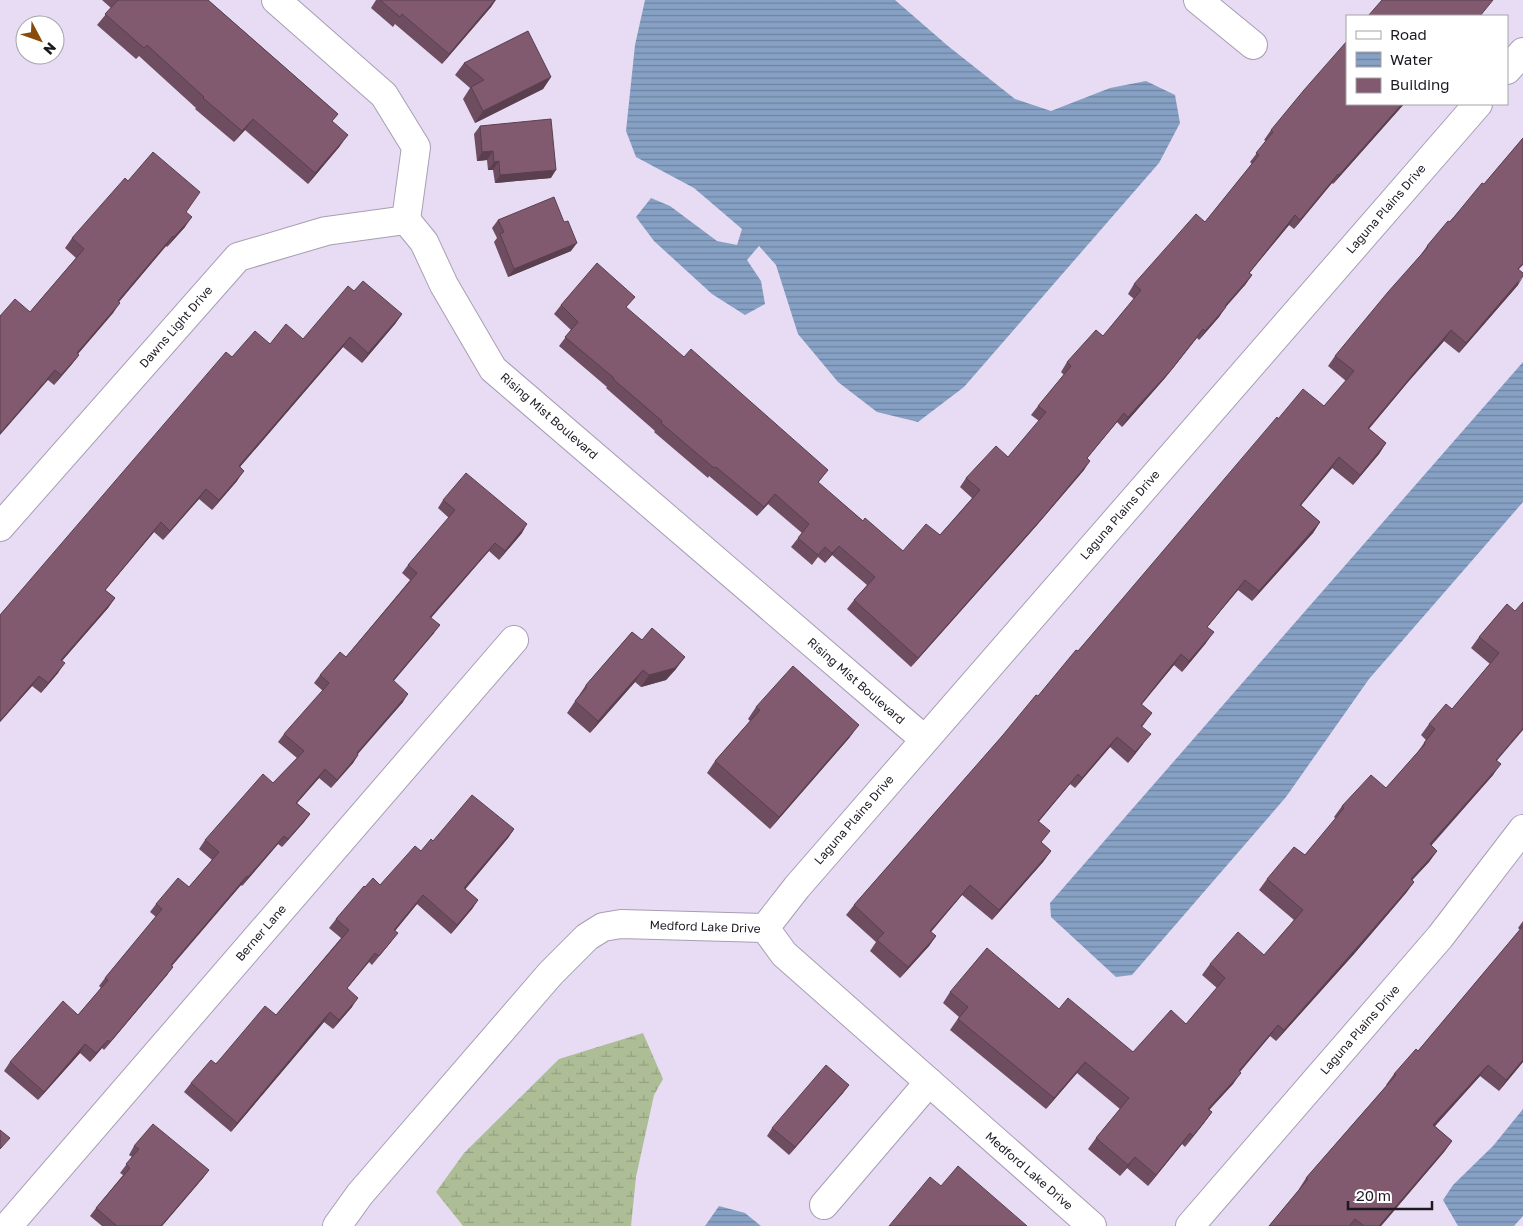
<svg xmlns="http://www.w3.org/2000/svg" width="1523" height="1226" viewBox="0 0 1523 1226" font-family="'Golos Text',sans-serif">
	<defs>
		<pattern id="wetland-marsh" width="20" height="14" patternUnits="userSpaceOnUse" patternTransform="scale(1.25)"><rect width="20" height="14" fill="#adbd96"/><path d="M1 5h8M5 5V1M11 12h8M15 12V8" fill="none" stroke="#94a281"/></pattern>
		<pattern id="water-rules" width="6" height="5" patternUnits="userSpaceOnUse" patternTransform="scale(1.25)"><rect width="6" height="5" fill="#87a1c5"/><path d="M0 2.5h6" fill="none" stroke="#6e82a0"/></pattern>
	</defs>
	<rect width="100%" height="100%" fill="#e7dcf3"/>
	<path fill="url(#wetland-marsh)" d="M 643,1033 L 663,1079 L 654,1095 L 636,1177 L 631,1226 L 463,1226 L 436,1192 L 464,1153 L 559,1059 Z"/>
	<g fill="url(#water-rules)">
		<path d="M 645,0 L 895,0 L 948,46 L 1015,99 L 1051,111 L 1110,88 L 1146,81 L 1175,95 L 1180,123 L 1159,163 L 964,387 L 918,422 L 877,412 L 838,382 L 798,334 L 776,265 L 759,246 L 747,260 L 761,281 L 765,304 L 745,315 L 712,294 L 654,241 L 636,217 L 651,198 L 670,206 L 717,241 L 737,245 L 742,229 L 694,188 L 636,157 L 626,131 L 635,45 Z"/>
		<path d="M 1523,362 L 1523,502 L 1369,679 L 1286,797 L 1132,975 L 1116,977 L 1051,917 L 1050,903 Z"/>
		<path d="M 1523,1109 L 1523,1216 L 1514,1226 L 1458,1226 L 1443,1200 L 1453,1185 L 1493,1146 Z"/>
		<path d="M 719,1206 L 745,1213 L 761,1226 L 705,1226 Z"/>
	</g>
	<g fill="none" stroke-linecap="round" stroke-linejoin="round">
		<defs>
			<g id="minor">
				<path d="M 276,0 L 384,95 L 416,147 L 406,220 L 424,242 L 444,285 L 493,369 L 924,739"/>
				<path d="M 1198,0 L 1253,45"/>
				<path d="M 1507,70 L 1523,52"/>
				<path d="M 0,527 L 238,257 L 326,231 L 406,220"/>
				<path d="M 765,928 L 797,887 L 1478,104"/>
				<path d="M 765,928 L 784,954 L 1092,1226"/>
				<path d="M 824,1205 L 929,1082"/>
				<path d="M 8,1226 L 514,640"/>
				<path d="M 337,1226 L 360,1194 L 551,973 L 587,937 L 603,927 L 621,924 L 765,928"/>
				<path d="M 1190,1226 L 1440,937 L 1523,829"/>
			</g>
		</defs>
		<use href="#minor" stroke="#a89eb3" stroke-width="30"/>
		<use href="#minor" stroke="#fff" stroke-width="28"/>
	</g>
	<g fill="#6f4d60">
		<path d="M 102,0 L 208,0 L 338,114 L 332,121 L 340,146 L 308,184 L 245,130 L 234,142 L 195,109 L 196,108 L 139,56 L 136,59 L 97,25 L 111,8 Z"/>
		<path d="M 376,0 L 496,0 L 491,7 L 442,64 L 395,24 L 393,27 L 371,8 Z"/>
		<path d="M 464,63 L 551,77 L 543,89 L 475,123 L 463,99 L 470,88 L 455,75 Z"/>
		<path d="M 1347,104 L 1404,104 L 1333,184 L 1332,183 L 1294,229 L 1289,225 L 1249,273 L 1252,275 L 1245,285 L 1225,307 L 1219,317 L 1199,340 L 1197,338 L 1165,378 L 1122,427 L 1117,422 L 1087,458 L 1084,470 L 1037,525 L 911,667 L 847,609 L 854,600 L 867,585 L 832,555 L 825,563 L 818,557 L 812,565 L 791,547 L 802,533 L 768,504 L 757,516 L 709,476 L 708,478 L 654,432 L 655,431 L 606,388 L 607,387 L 559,346 L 571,330 L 554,314 L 561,305 L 684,357 L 828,470 L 818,483 L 863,521 L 903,551 L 940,535 L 972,498 L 960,487 L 966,478 L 1008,457 L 1039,421 L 1031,415 L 1038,406 L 1064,375 L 1061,372 L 1067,362 L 1103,336 L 1134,299 L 1128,294 L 1134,284 L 1205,222 L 1252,164 L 1250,162 L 1266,141 L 1264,140 L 1271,130 Z"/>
		<path d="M 480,126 L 551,178 L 495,183 L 493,170 L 488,170 L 487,160 L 477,161 L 474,134 Z"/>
		<path d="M 1523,138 L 1523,265 L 1519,269 L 1518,285 L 1459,353 L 1444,341 L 1408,382 L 1369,429 L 1386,443 L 1379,454 L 1353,485 L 1332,468 L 1301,505 L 1320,522 L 1313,533 L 1252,601 L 1238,590 L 1207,627 L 1206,643 L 1182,672 L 1174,665 L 1141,704 L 1152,713 L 1142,727 L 1143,744 L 1128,763 L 1110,747 L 1075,788 L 1070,784 L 1039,821 L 1042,843 L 1051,851 L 1043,862 L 992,920 L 962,895 L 931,932 L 936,936 L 929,946 L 900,978 L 870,951 L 876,942 L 846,915 L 854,905 L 1078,651 L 1278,419 L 1324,406 L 1346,381 L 1328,366 L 1335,356 L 1420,256 L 1427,246 L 1484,184 Z"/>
		<path d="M 128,181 L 186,212 L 185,227 L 167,247 L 166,246 L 119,302 L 113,313 L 78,354 L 79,355 L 72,364 L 54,385 L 48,380 L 30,312 L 76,258 L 65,248 L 72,238 Z"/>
		<path d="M 498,220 L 571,251 L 508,277 L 494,242 L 497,238 L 492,228 Z"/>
		<path d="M 354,291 L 402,314 L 395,324 L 362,363 L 343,347 L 240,467 L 237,481 L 212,510 L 199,499 L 163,540 L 154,532 L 105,590 L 115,598 L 108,608 L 62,661 L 58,673 L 41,693 L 32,686 L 0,722 L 0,615 L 232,357 L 270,344 L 303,339 Z"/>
		<path d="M 443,500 L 522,533 L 499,560 L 489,551 L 431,617 L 434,633 L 393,681 L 403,702 L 357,754 L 358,755 L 353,763 L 331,788 L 319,778 L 297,803 L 310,814 L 304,822 L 282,847 L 278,844 L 242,886 L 241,885 L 172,966 L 167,975 L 104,1050 L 102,1048 L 90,1062 L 80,1053 L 38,1100 L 4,1071 L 10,1062 L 78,1015 L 101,988 L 99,986 L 105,978 L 156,917 L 150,912 L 156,904 L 189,887 L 212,860 L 199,849 L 205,840 L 273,783 L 297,758 L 278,742 L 284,734 L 323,691 L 314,683 L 320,675 L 346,657 L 410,580 L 402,573 L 408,565 L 449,518 L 438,508 Z"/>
		<path d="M 1507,604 L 1497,761 L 1493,775 L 1431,846 L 1437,851 L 1429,862 L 1412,880 L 1414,882 L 1406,893 L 1354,954 L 1276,1041 L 1270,1036 L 1240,1072 L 1233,1084 L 1209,1110 L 1212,1112 L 1204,1123 L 1185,1147 L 1182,1144 L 1148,1186 L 1127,1168 L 1120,1176 L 1088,1149 L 1096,1138 L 1120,1109 L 1077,1073 L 1046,1109 L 950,1030 L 959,1017 L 943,1003 L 950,992 L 1059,1009 L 1133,1052 L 1186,1024 L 1217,988 L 1202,975 L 1210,964 L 1264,955 L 1294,920 L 1259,890 L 1267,879 L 1305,855 L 1336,819 L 1334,817 L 1342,806 L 1386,788 L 1417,753 L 1426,740 L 1421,735 L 1429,724 L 1452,709 L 1490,664 L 1471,648 L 1479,637 Z"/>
		<path d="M 632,632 L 676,669 L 666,680 L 641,687 L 635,682 L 590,733 L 567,713 L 586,685 Z"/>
		<path d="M 756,707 L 850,737 L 770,829 L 707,773 L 715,761 L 750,721 L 748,719 Z"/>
		<path d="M 514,829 L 508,838 L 465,889 L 478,900 L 472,909 L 451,934 L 417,904 L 395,931 L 391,942 L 372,965 L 369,962 L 347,988 L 352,1007 L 333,1029 L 324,1022 L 231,1132 L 184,1092 L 191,1083 L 276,1015 L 341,938 L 329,928 L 336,919 L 365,887 L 380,885 L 433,841 Z"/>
		<path d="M 1523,921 L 1523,1062 L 1499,1091 L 1480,1076 L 1435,1126 L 1452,1141 L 1444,1152 L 1381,1226 L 1269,1226 L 1299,1190 L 1299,1189 L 1306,1178 L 1387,1085 L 1386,1085 L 1394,1074 L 1418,1051 L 1520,930 L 1518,928 Z"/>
		<path d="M 849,1085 L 843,1093 L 789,1155 L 767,1136 L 772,1128 Z"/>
		<path d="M 134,1146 L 209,1170 L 203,1178 L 162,1226 L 102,1226 L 90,1216 L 96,1208 L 123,1175 L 120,1173 L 132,1157 L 129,1155 Z"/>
	</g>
	<g fill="#5a3f4e">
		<path d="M 495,0 L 491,7 L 442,64 L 449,54 Z"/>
		<path d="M 551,77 L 543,89 L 475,123 L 483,111 Z"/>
		<path d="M 1402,104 L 1404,104 L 1333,184 L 1339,175 Z"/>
		<path d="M 253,119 L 245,130 L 234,142 L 242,131 Z"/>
		<path d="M 348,135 L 340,146 L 308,184 L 315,173 Z"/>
		<path d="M 493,151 L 487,160 L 477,161 L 482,152 Z"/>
		<path d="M 499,161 L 493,170 L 488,170 L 494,162 Z"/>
		<path d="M 556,170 L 551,178 L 495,183 L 500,175 Z"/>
		<path d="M 1338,174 L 1332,183 L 1294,229 L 1300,220 Z"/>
		<path d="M 1295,215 L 1289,225 L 1242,282 L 1249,273 Z"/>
		<path d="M 192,217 L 185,227 L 167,247 L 174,237 Z"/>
		<path d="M 173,236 L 166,246 L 111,311 L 118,301 Z"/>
		<path d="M 577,243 L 571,251 L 508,277 L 514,269 Z"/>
		<path d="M 1252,275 L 1245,285 L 1218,316 L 1225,306 Z"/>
		<path d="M 1523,277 L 1518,285 L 1459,353 L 1466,343 Z"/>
		<path d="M 120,303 L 113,313 L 70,363 L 77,353 Z"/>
		<path d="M 1226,307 L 1219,317 L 1199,340 L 1205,331 Z"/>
		<path d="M 402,314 L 395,324 L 362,363 L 368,353 Z"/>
		<path d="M 1203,329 L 1165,378 L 1122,427 L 1128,417 Z"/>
		<path d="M 1451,330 L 1444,341 L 1408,382 L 1361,438 L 1368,428 L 1415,372 Z"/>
		<path d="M 350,337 L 343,347 L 232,476 L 239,466 Z"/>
		<path d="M 79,355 L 72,364 L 54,385 L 61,375 Z"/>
		<path d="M 55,370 L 48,380 L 0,435 L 0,433 Z"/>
		<path d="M 1124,413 L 1117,422 L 1080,467 L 1087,458 Z"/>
		<path d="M 1386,443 L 1379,454 L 1353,485 L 1360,475 Z"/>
		<path d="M 1339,457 L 1332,468 L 1293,515 L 1300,505 Z"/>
		<path d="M 1090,461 L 1084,470 L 1037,525 L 911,667 L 918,658 Z"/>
		<path d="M 244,471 L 237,481 L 212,510 L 219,500 Z"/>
		<path d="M 206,489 L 199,499 L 163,540 L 170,531 Z"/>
		<path d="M 775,494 L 768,504 L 757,516 L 764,507 Z"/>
		<path d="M 161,522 L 154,532 L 98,599 L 105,590 Z"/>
		<path d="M 1320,522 L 1313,533 L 1252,601 L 1259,591 Z"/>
		<path d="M 527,524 L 522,533 L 499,560 L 505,551 Z"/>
		<path d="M 495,543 L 489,551 L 425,625 L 430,617 Z"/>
		<path d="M 839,546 L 832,555 L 825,563 L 832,553 Z"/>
		<path d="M 1245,580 L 1238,590 L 1199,637 L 1207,627 Z"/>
		<path d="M 115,598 L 108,608 L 54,670 L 61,660 Z"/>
		<path d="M 440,625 L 434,633 L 387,689 L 393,680 Z"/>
		<path d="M 1214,632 L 1206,643 L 1182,672 L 1189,661 Z"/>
		<path d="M 1181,654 L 1174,665 L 1134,714 L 1141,704 Z"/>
		<path d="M 685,657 L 676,669 L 666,680 L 641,687 L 649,675 Z"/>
		<path d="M 65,663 L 58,673 L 41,693 L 48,683 Z"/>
		<path d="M 643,670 L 635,682 L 590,733 L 598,721 Z"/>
		<path d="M 39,676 L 32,686 L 0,722 L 0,721 Z"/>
		<path d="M 408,694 L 403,702 L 351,762 L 357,753 Z"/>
		<path d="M 859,725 L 850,737 L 770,829 L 779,817 Z"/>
		<path d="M 1523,728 L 1523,730 L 1488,771 L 1496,760 Z"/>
		<path d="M 1151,734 L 1143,744 L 1128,763 L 1135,752 Z"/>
		<path d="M 1117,737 L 1110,747 L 1075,788 L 1082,778 Z"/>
		<path d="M 358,755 L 353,763 L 331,788 L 337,780 Z"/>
		<path d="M 1501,764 L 1493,775 L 1422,855 L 1430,844 Z"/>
		<path d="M 325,769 L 319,778 L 290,811 L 296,803 Z"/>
		<path d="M 1078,774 L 1070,784 L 1031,831 L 1038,821 Z"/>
		<path d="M 310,814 L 304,822 L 282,847 L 288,839 Z"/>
		<path d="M 514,829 L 508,838 L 458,898 L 464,888 Z"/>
		<path d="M 284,836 L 278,844 L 242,886 L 248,877 Z"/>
		<path d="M 1051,851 L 1043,862 L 992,920 L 999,910 Z"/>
		<path d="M 1437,851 L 1429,862 L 1403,890 L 1411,879 Z"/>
		<path d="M 247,876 L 241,885 L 165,973 L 171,965 Z"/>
		<path d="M 1414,882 L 1406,893 L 1354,954 L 1276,1041 L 1284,1030 Z"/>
		<path d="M 970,885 L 962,895 L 923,941 L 930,931 Z"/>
		<path d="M 423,895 L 417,904 L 388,939 L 394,930 Z"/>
		<path d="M 478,900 L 472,909 L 451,934 L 457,925 Z"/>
		<path d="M 936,936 L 929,946 L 900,978 L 908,967 Z"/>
		<path d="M 375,953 L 369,962 L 340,997 L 347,988 Z"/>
		<path d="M 173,967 L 167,975 L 104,1050 L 110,1042 Z"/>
		<path d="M 358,998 L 352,1007 L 333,1029 L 339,1020 Z"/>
		<path d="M 330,1012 L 324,1022 L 231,1132 L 237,1123 Z"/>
		<path d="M 1278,1025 L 1270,1036 L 1231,1082 L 1239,1071 Z"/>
		<path d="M 108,1040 L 102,1048 L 90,1062 L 96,1053 Z"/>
		<path d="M 85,1044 L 80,1053 L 38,1100 L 44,1092 Z"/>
		<path d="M 1523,1060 L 1523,1062 L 1499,1091 L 1506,1080 Z"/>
		<path d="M 1085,1062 L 1077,1073 L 1046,1109 L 1054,1098 Z"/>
		<path d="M 1488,1065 L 1480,1076 L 1426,1136 L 1433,1125 Z"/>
		<path d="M 1241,1073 L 1233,1084 L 1200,1120 L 1208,1109 Z"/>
		<path d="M 849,1085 L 843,1093 L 789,1155 L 795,1147 Z"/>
		<path d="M 1212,1112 L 1204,1123 L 1185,1147 L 1193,1136 Z"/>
		<path d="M 1190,1133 L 1182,1144 L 1148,1186 L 1156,1175 Z"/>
		<path d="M 1452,1141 L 1444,1152 L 1381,1226 L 1379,1226 Z"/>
		<path d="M 1135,1157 L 1127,1168 L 1120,1176 L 1128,1165 Z"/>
		<path d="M 209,1170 L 203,1178 L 162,1226 L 161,1226 Z"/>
	</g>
	<g fill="#815a70" stroke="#5a3f4e">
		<path d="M 118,0 L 208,0 L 338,114 L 332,121 L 348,135 L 315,173 L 253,119 L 242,131 L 203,98 L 204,97 L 147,45 L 144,48 L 105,14 Z"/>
		<path d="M 380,0 L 495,0 L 449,54 L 402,14 L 400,17 Z"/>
		<path d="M 1382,0 L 1493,0 L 1480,16 L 1368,16 Z"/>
		<path d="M 528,31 L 551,77 L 483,111 L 471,87 L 484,80 L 464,63 Z"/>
		<path d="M 1347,41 L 1347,104 L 1402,104 L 1339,175 L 1338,174 L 1300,220 L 1295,215 L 1249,273 L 1252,275 L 1225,306 L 1226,307 L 1205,331 L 1203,329 L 1172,369 L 1128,417 L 1124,413 L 1087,458 L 1090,461 L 1044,516 L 918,658 L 854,600 L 875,577 L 839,546 L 832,553 L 825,547 L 818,555 L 798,538 L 809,524 L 775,494 L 764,507 L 716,467 L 714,468 L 661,423 L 662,421 L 613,379 L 614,378 L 565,337 L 578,322 L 561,305 L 597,263 L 635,297 L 626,307 L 684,357 L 691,349 L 828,470 L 818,482 L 863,521 L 865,518 L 903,551 L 926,524 L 940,535 L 980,490 L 966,478 L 996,446 L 1008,457 L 1046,412 L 1038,406 L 1071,366 L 1067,362 L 1096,330 L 1103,336 L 1141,290 L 1134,284 L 1196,214 L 1205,222 L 1259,155 L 1256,153 L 1273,132 L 1271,130 L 1304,90 Z"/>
		<path d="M 551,119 L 556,170 L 500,175 L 499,161 L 494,162 L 493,151 L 482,152 L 480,126 Z"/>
		<path d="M 1523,138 L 1523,263 L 1518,269 L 1523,273 L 1523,276 L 1466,343 L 1451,330 L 1415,372 L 1368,428 L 1386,443 L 1360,475 L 1339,457 L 1300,505 L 1320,522 L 1259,591 L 1245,580 L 1207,627 L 1214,632 L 1189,661 L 1181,654 L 1141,704 L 1152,713 L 1141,726 L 1151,734 L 1135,752 L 1117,737 L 1082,778 L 1078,774 L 1038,821 L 1050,831 L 1041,842 L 1051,851 L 999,910 L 970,885 L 930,931 L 936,936 L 908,967 L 877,940 L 884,933 L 854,905 L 1003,735 L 1036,695 L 1038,696 L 1076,650 L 1078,651 L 1277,417 L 1278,419 L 1303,389 L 1324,406 L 1354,371 L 1335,356 L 1388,292 L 1428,247 L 1427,246 L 1448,221 L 1450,222 L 1482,183 L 1484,184 Z"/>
		<path d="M 153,152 L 200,192 L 186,212 L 192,217 L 174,237 L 173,236 L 118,301 L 120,303 L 77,353 L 79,355 L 61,375 L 55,370 L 0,433 L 0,316 L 15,299 L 30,312 L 84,249 L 72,238 L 125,178 L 128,181 Z"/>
		<path d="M 554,197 L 564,222 L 568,221 L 577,243 L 514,269 L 500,234 L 504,232 L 498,220 Z"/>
		<path d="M 363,281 L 402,314 L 368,353 L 350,337 L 239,466 L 244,471 L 219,500 L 206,489 L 170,531 L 161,522 L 105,590 L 115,598 L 61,660 L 65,663 L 48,683 L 39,676 L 0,721 L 0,615 L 226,352 L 232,357 L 255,331 L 270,344 L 286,324 L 303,339 L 348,286 L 354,291 Z"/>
		<path d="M 466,473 L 527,524 L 505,551 L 495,543 L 430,617 L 440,625 L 393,680 L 408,694 L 357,753 L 358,755 L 337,780 L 325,769 L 296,803 L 310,814 L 288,839 L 284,836 L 248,877 L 247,876 L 171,965 L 173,967 L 110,1042 L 108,1040 L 96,1053 L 85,1044 L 44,1092 L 10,1062 L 63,1001 L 78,1015 L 108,980 L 105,978 L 162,909 L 156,904 L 178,878 L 189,887 L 219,852 L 205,840 L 263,774 L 273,783 L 304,751 L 284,734 L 329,683 L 320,675 L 340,652 L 346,657 L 417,573 L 408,565 L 455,510 L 443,500 Z"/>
		<path d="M 1523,602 L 1523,728 L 1496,760 L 1501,764 L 1430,844 L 1437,851 L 1411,879 L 1414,882 L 1361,943 L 1284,1030 L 1278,1025 L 1239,1071 L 1241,1073 L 1208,1109 L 1212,1112 L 1193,1136 L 1190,1133 L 1156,1175 L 1135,1157 L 1128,1165 L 1096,1138 L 1129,1098 L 1085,1062 L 1054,1098 L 958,1019 L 968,1007 L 950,992 L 987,948 L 1059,1009 L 1068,998 L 1133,1052 L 1171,1010 L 1186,1024 L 1225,978 L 1210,964 L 1238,932 L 1264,955 L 1303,910 L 1267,879 L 1294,847 L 1305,855 L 1344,808 L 1342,806 L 1371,775 L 1386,788 L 1425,744 L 1424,743 L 1435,729 L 1429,724 L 1446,704 L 1452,709 L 1499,653 L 1479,637 L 1507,604 L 1515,611 Z"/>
		<path d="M 652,628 L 685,657 L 675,668 L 649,675 L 643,670 L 598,721 L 575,701 L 586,688 L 586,685 L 632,632 L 642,640 Z"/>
		<path d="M 793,666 L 859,725 L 779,817 L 715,761 L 760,710 L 756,707 Z"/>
		<path d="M 472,795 L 514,829 L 464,888 L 478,900 L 457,925 L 423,895 L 394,930 L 398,933 L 379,956 L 375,953 L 347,988 L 358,998 L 339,1020 L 330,1012 L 237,1123 L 191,1083 L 211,1060 L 216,1064 L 265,1006 L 276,1015 L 349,930 L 336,919 L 364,886 L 365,887 L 373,878 L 380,885 L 415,846 L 421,851 L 431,839 L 433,841 Z"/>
		<path d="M 1523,926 L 1523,1060 L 1506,1080 L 1488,1065 L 1433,1125 L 1452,1141 L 1379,1226 L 1364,1226 L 1355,1219 L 1349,1226 L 1269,1226 L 1308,1179 L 1306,1178 L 1396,1075 L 1394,1074 L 1416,1049 L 1418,1051 Z"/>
		<path d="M 826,1065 L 849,1085 L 795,1147 L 772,1128 Z"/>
		<path d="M 153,1124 L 209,1170 L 161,1226 L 117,1226 L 96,1208 L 130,1168 L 126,1164 L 139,1149 L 134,1146 Z"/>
		<path d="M 0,1130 L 10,1138 L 0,1149 Z"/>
		<path d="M 958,1166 L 1027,1226 L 889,1226 L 930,1177 L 941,1186 Z"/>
	</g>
	<g text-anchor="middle" stroke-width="5" stroke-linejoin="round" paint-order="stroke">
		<g font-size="12" fill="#1d1921" stroke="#fff">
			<text transform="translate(1386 209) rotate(-49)" y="4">Laguna Plains Drive</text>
			<text transform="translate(176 327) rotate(-49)" y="4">Dawns Light Drive</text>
			<text transform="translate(549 416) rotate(41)" y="4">Rising Mist Boulevard</text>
			<text transform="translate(1120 515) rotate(-49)" y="4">Laguna Plains Drive</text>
			<text transform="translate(856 681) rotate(41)" y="4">Rising Mist Boulevard</text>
			<text transform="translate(854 820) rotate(-49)" y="4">Laguna Plains Drive</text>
			<text transform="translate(705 927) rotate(2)" y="4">Medford Lake Drive</text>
			<text transform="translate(261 933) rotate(-49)" y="4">Berner Lane</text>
			<text transform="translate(1360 1030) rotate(-49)" y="4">Laguna Plains Drive</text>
			<text transform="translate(1029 1171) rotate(41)" y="4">Medford Lake Drive</text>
		</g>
	</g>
	<rect x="1346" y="15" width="162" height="90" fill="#ffffff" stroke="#a5a3a6"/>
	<rect x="1356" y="31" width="25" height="8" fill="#ffffff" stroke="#a5a3a6"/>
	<text x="1390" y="40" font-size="15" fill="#1d1921">Road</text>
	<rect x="1356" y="52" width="25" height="15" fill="url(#water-rules)" stroke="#a5a3a6"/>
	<text x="1390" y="65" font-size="15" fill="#1d1921">Water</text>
	<rect x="1356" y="78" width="25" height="15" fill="#815a70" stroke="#a5a3a6"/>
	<text x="1390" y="90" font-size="15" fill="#1d1921">Building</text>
	<g transform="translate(40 40) rotate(131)"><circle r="24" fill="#ffffff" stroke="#a5a3a6"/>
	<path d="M0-4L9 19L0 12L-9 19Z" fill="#894b0c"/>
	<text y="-8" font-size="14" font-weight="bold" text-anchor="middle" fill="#1d1921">N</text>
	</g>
	<path d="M1348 1201v8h84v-8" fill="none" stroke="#1d1921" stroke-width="2.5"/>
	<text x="1356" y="1201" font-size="15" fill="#1d1921" stroke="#ffffff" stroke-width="4" paint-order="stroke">20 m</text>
</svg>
